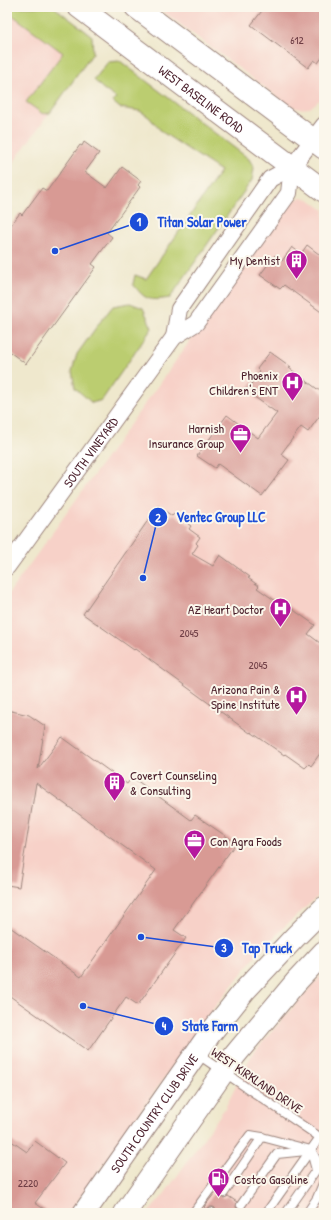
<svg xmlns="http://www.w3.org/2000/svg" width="331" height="1220" viewBox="0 0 331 1220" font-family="'Patrick Hand',sans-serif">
	<rect width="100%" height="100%" fill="#fbf7ec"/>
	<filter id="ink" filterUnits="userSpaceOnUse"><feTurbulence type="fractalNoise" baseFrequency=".025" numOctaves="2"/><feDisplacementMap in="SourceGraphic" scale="8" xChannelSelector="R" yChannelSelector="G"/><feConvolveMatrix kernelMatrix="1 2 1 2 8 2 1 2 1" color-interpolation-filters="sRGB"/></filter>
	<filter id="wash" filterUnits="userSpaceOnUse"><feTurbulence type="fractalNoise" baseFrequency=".012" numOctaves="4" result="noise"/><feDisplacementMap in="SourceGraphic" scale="16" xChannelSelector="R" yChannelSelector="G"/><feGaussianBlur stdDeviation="0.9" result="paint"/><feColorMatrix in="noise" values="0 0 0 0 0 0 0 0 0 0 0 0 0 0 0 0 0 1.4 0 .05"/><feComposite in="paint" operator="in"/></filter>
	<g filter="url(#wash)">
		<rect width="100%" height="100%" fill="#efe8cd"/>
		<g fill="#f7d1c8">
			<path d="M 7,7 L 93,53 L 7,171 Z"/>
			<path d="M 157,7 L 324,7 L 324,96 L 310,108 L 300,109 L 293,107 L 283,101 Z"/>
			<path d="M 300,198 L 309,199 L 324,210 L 324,891 L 285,926 L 250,963 L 214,1008 L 69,1213 L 7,1213 L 7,596 L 286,207 L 293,201 Z"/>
			<path d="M 324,972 L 324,1213 L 148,1213 L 163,1196 L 225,1108 L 252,1054 Z"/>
		</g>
		<g fill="#bbcd70" stroke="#82764e">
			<path d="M 7,7 L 54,7 L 92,36 L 93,53 L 50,113 L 43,114 L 26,102 L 63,53 L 7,11 Z"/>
			<path d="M 120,61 L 249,159 L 254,168 L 252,180 L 170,298 C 149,301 146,301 133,284 L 135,275 L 146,279 L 221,171 L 162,132 L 149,117 L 140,111 L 120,108 L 113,102 L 116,98 L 102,88 L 94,80 L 108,62 Z"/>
			<path d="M 130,303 L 143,308 L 152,328 L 102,400 L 92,403 L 75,388 L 72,371 L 77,354 L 100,322 L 113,306 Z"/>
		</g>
		<g id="blocks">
			<g fill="#d89a94">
				<path d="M 265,7 L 324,7 L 324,55 L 318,63 L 314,60 L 308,68 L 251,25 Z"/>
				<path d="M 84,142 L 99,153 L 85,172 L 107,188 L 122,167 L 141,181 L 138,185 L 140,187 L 107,233 L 112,237 L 92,264 L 96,267 L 26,364 L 7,350 L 7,230 L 20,213 L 22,215 L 42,188 L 47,191 L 80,145 L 82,146 Z"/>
				<path d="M 307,245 L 324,258 L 324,314 L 284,285 L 280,289 L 260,275 L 275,255 L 282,261 L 292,247 L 301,254 Z"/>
				<path d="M 270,352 L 291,367 L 289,368 L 324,394 L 324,410 L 308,432 L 301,427 L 281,454 L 289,460 L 262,496 L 218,464 L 215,468 L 197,456 L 227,415 L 258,438 L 277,413 L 246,391 L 260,372 L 257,369 Z"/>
				<path d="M 158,506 L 172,516 L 174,514 L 191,526 L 189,529 L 200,537 L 196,543 L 198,545 L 192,554 L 213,566 L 220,555 L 250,577 L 248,578 L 259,586 L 257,588 L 283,606 L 285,604 L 315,625 L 308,634 L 324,646 L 324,748 L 311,766 L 309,764 L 305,768 L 285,754 L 284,755 L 251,732 L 250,733 L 199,696 L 135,649 L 134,650 L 83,614 Z"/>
				<path d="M 7,710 L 29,715 L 45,726 L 38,769 L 62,737 L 127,784 L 132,777 L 191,820 L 195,815 L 236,843 L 174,930 L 186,938 L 138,1005 L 126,997 L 88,1051 L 7,994 L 7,925 L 81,977 L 156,870 L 36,783 L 19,887 L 7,885 Z"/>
				<path d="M 7,1138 L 27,1152 L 35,1141 L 65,1163 L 35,1203 L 50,1213 L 7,1213 Z"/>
				<path d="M 218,1189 L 219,1190 L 219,1193 L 221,1197 L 224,1198 L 228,1196 L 237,1202 L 236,1207 L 238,1210 L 243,1210 L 246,1208 L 253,1213 L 216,1213 L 215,1208 L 213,1207 L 209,1207 L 206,1209 L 204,1207 Z"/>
			</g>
		</g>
	</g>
	<g filter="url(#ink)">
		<use href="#blocks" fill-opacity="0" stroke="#9c847c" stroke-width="1"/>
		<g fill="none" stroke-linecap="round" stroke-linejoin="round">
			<defs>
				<g id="lane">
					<path d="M 197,1054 L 324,1140"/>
					<path d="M 224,1193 L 262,1137 L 311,1150 L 324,1173"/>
					<path d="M 241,1205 L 277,1154 L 306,1151"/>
					<path d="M 193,1213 L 250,1135 L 262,1137"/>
					<path d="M 210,1213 L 211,1212"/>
					<path d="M 266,1213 L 320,1137"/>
					<path d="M 286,1213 L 316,1170 L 313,1159"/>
					<path d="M 307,1213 L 317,1198 L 324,1181"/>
				</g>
				<g id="street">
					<path d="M 174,337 L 179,309 L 270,179 L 292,167"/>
					<path id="s1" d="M 7,567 L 174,337 L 196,323 L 289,193 L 292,167 L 324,125"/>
				</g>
				<g id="primary">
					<path id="s2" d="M 79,7 L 324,191"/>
					<path d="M 136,7 L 324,148"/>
					<path id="s3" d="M 84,1213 L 209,1035 L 245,990 L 295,937 L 324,908"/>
					<path d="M 125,1213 L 235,1055 L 296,982 L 324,952"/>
				</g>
			</defs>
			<use href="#lane" stroke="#9c847c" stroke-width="10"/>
			<use href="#street" stroke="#9c847c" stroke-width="18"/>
			<use href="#primary" stroke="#9c847c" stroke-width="24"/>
			<use href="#lane" stroke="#fff" stroke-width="8"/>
			<use href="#street" stroke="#fff" stroke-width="16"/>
			<use href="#primary" stroke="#fff" stroke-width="22"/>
		</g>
	</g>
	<defs>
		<symbol id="building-pin" viewBox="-11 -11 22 30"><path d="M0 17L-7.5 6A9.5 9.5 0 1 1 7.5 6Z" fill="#b5179e" stroke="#fbf7ec"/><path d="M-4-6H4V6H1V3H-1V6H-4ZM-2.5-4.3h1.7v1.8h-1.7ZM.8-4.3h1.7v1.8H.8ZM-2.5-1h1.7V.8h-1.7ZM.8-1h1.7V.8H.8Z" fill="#fff"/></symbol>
		<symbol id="hospital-pin" viewBox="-11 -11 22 30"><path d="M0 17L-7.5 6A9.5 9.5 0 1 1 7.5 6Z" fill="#b5179e" stroke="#fbf7ec"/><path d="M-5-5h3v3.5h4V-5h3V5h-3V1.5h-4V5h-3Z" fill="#fff"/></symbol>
		<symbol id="office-pin" viewBox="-11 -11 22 30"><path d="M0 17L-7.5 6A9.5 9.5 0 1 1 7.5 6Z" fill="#b5179e" stroke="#fbf7ec"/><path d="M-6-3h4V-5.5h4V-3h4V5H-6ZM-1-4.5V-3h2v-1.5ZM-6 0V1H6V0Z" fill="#fff"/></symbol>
		<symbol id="fuel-pin" viewBox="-11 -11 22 30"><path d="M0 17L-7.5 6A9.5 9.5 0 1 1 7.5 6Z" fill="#b5179e" stroke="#fbf7ec"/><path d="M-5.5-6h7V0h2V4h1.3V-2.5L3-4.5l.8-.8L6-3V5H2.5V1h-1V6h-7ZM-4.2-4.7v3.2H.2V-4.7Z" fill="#fff"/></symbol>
	</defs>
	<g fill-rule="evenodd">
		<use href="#building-pin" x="284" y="248" width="25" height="34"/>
		<use href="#hospital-pin" x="280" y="370" width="25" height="34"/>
		<use href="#office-pin" x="228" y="422" width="25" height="34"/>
		<use href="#hospital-pin" x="268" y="596" width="25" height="34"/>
		<use href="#hospital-pin" x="284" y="684" width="25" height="34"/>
		<use href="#building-pin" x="102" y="770" width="25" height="34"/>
		<use href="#office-pin" x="182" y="828" width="25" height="34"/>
		<use href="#fuel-pin" x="206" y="1166" width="25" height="34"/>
	</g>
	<g text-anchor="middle" stroke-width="4" stroke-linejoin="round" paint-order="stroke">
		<g font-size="11" fill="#6e3e45">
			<text x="297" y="44">612</text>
			<text x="189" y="637">2045</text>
			<text x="258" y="669">2045</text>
			<text x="28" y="1187">2220</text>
		</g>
		<g font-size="13" fill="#4a1f2b" stroke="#fbf7ec">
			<text dy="5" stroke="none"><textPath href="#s2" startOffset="153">WEST BASELINE ROAD</textPath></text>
			<text dy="5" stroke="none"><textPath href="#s1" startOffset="142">SOUTH VINEYARD</textPath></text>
			<text transform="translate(257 1080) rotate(34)" y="5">WEST KIRKLAND DRIVE</text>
			<text dy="5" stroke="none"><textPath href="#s3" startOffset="122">SOUTH COUNTRY CLUB DRIVE</textPath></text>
		</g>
		<g font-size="13" fill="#4a1f2b" stroke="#fbf7ec" text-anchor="end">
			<text x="280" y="265">My Dentist</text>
			<text x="278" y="380">Phoenix<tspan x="278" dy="15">Children's ENT</tspan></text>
			<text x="224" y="433">Harnish<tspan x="224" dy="15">Insurance Group</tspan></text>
			<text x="264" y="614">AZ Heart Doctor</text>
			<text x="280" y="694">Arizona Pain &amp;<tspan x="280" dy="15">Spine Institute</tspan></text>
			<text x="130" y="780" text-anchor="start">Covert Counseling<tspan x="130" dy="15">&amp; Consulting</tspan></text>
			<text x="210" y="846" text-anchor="start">Con Agra Foods</text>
			<text x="234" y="1184" text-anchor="start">Costco Gasoline</text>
		</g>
	</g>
	<path fill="none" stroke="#1d4ed8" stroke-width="1.5" d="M55 251L139 222M143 578L158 517M141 937L224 948M83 1006L164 1026"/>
	<g fill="#1d4ed8" stroke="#fbf7ec" stroke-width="1.5">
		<circle cx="55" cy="251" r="4"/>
		<circle cx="143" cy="578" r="4"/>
		<circle cx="141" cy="937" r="4"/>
		<circle cx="83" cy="1006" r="4"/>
		<circle cx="139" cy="222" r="10"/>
		<circle cx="158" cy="517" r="10"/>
		<circle cx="224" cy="948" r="10"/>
		<circle cx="164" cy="1026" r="10"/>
	</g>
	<g font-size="12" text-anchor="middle" font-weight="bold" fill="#fff">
		<text x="139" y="226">1</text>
		<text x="158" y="522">2</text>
		<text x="224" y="952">3</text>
		<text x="164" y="1030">4</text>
	</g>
	<g font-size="14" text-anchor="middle" font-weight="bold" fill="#1d4ed8" stroke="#fbf7ec" stroke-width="4" stroke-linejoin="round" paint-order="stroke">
		<text x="202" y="227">Titan Solar Power</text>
		<text x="221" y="522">Ventec Group LLC</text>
		<text x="267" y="953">Tap Truck</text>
		<text x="210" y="1031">State Farm</text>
	</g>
	<rect width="331" height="1220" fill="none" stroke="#fbf7ec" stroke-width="24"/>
</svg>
